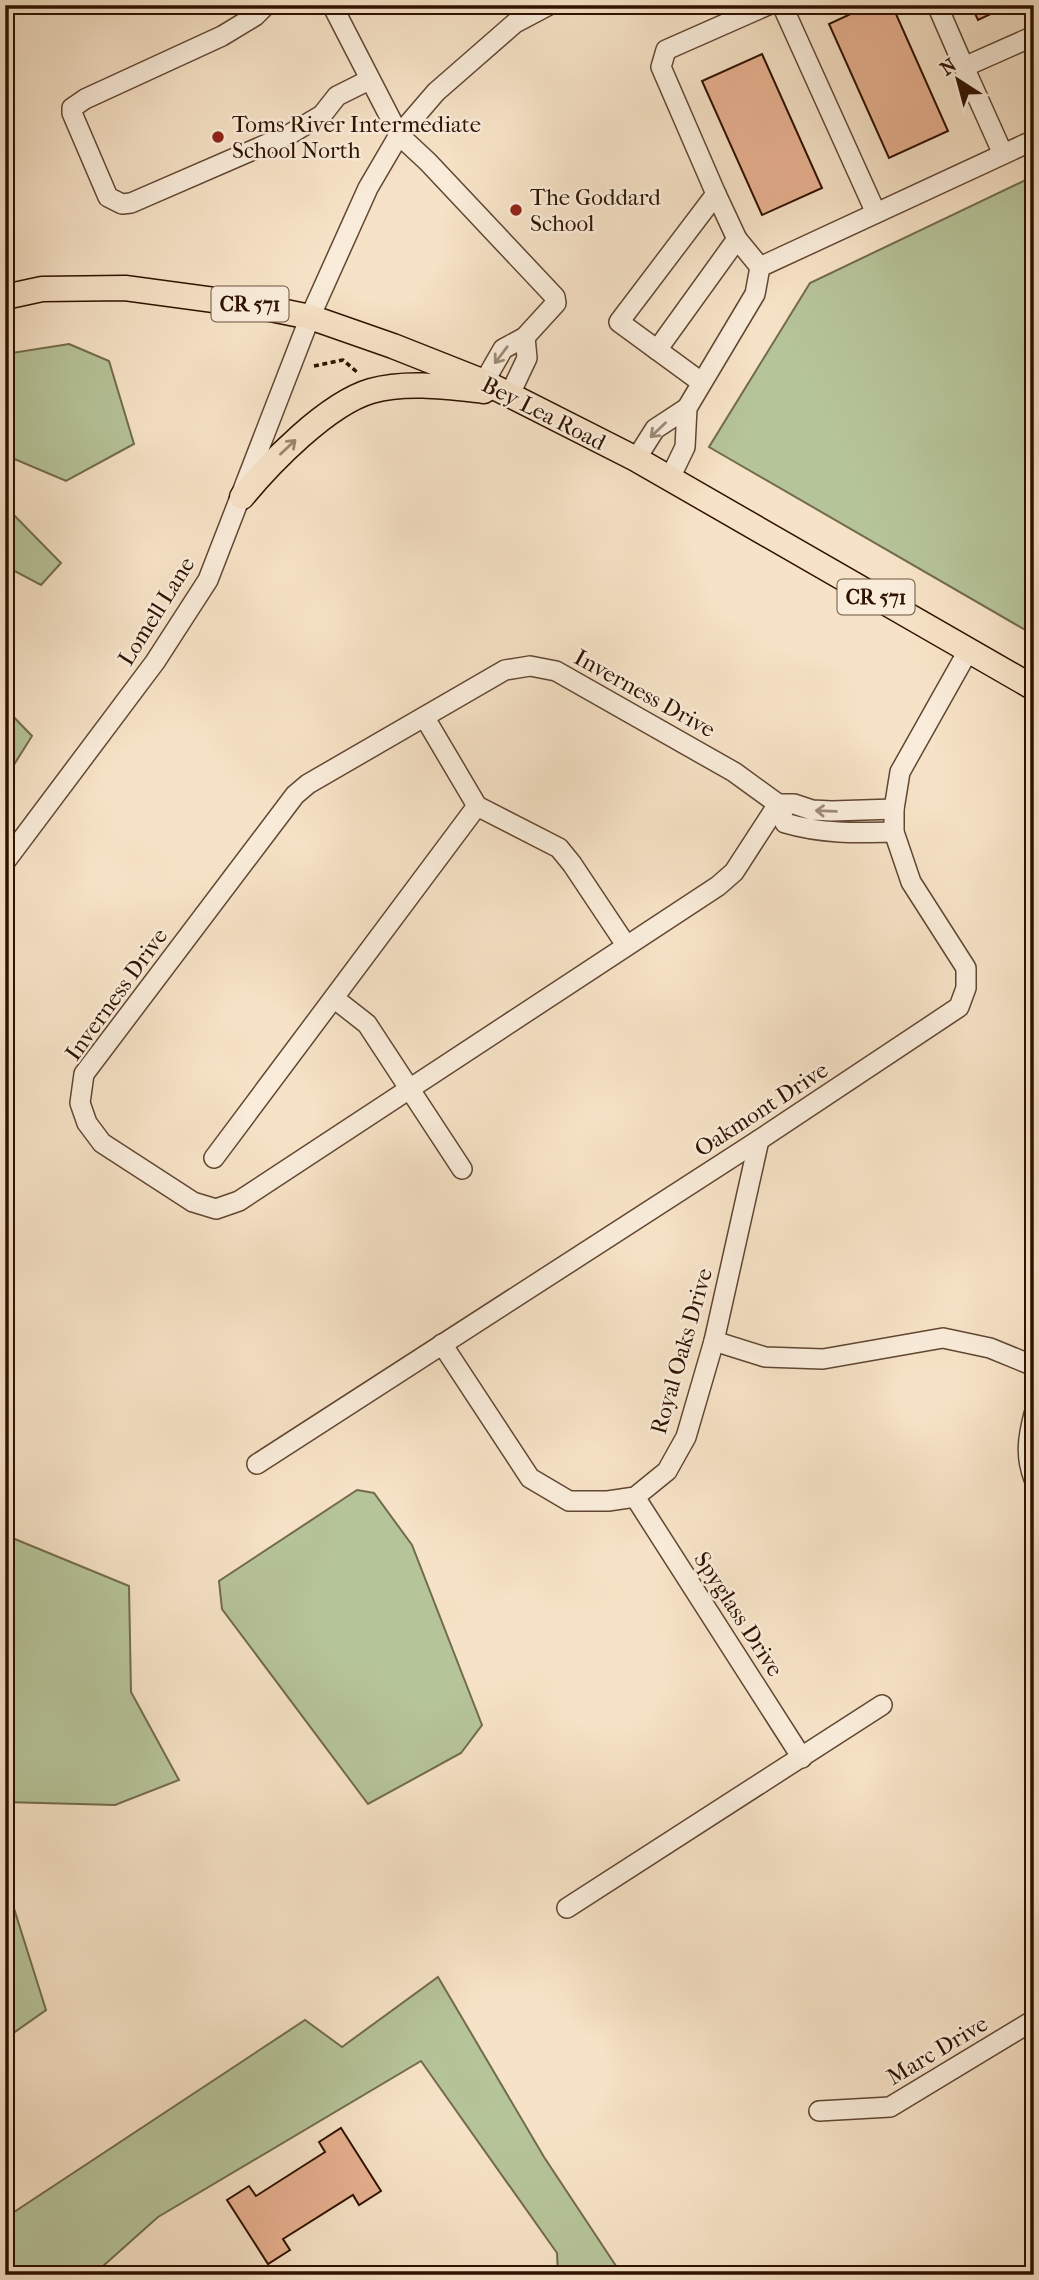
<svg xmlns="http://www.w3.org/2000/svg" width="1039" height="2280" viewBox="0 0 1039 2280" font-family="'IM FELL French Canon',serif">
	<rect width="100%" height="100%" fill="#f6e2c6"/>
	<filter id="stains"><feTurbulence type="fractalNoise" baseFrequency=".00286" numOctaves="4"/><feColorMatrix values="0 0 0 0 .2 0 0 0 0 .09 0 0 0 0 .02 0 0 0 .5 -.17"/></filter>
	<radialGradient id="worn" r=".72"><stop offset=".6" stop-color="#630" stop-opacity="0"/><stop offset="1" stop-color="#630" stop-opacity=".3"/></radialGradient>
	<g fill="#b6c499" stroke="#726b4c" stroke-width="2">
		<path d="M 1034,176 L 1034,635 L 709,447 L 810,283 Z"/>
		<path d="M 69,344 L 109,361 L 134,444 L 66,481 L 5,455 L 5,354 Z"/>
		<path d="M 5,506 L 61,563 L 41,585 L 5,566 Z"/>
		<path d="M 5,708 L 32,736 L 5,779 Z"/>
		<path d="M 357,1490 L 374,1493 L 412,1545 L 482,1725 L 461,1753 L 368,1804 L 222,1609 L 219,1581 Z"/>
		<path d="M 5,1535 L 129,1586 L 131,1692 L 179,1780 L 115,1805 L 5,1802 Z"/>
		<path d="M 5,1880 L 46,2010 L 5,2039 Z"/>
		<path d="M 438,1977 L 544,2157 L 622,2275 L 558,2275 L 557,2253 L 421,2061 L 158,2217 L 93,2275 L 5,2275 L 5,2218 L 305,2020 L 342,2047 Z"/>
	</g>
	<g fill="#e8b191" stroke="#2f1200" stroke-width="2">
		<path d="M 870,5 L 892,5 L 948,131 L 889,158 L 829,24 Z"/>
		<path d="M 971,5 L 1010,5 L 978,20 Z"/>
		<path d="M 762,54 L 822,188 L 762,215 L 702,81 Z"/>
		<path d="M 341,2128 L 381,2191 L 359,2205 L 353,2195 L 283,2239 L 290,2250 L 268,2264 L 227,2200 L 249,2186 L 256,2196 L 325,2152 L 319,2142 Z"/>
	</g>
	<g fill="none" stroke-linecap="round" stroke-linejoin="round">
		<defs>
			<g id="minor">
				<path d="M 266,5 L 255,16 L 222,36 L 85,99 L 72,108 L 72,113 L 108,197 L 122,204 L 131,203 L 290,134 L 322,115 L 337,96 L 369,80"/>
				<path d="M 332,5 L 399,135 L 428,162 L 555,297 L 556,303 L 525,337 L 503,349 L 484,382"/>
				<path d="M 782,5 L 876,213"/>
				<path d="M 937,5 L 964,67"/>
				<path d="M 1003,154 L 964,67 L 1034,36"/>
				<path d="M 716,194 L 737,239 L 760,267"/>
				<path d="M 657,350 L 737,239"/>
				<path d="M 701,382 L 619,322 L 716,194 L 661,67 L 666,50 L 768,5"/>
				<path d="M 510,394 L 527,358 L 525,337"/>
				<path d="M 636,459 L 655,429 L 687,408"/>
				<path d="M 670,478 L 685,447 L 687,408 L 755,294 L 760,267 L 1034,140"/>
				<path d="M 530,666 L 556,671 L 734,772 L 778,804 L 734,872 L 718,886 L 239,1201 L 216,1209 L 193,1202 L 102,1143 L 87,1123 L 80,1103 L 84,1074 L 295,795 L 308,784 L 505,670 Z"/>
				<path d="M 425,718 L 477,806 L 559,848 L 572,864 L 626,945"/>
				<path d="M 894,809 L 832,811 L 812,810 L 794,804 L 778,804 L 785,823 C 822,834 856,833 894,832"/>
				<path d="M 5,862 L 155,662 L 208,580 L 310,317 L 368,188 L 399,135 L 436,92 L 515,23 L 549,5"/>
				<path d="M 335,999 L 367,1024 L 462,1169"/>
				<path d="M 214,1158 L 477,806"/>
				<path d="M 714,1341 L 765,1357 L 823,1359 L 943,1338 L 990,1348 L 1034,1366"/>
				<path d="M 442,1344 L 530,1478 L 569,1501 L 608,1501 L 635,1497 L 667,1471 L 686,1437 L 714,1341 L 759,1140"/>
				<path d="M 1034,1414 C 1028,1437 1025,1456 1034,1479"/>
				<path d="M 257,1464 L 759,1140 L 959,1007 L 966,988 L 966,968 L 911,882 L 894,832 L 894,809 L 900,772 L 968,651"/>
				<path d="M 635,1497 L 802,1758"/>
				<path d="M 567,1908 L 882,1705"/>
				<path d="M 819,2111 L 890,2107 L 1034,2020"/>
			</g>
			<g id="major">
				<path d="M 5,297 L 42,289 L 125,288 L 251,305 L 310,317 L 393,346 L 484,382 L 636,459 L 1034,688"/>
				<path d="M 242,497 C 270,463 327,404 371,391 C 407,381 448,387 484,391"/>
			</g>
		</defs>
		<use href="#minor" stroke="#614632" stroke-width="22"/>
		<use href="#major" stroke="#2f1200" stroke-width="27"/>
		<path stroke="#2f1200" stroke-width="3.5" stroke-dasharray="5 3.5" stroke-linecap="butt" d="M 314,366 L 343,360 L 358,373"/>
		<use href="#minor" stroke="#f9ecda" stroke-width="19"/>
		<use href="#major" stroke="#f6e2c6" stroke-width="24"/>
	</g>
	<defs><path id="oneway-shaft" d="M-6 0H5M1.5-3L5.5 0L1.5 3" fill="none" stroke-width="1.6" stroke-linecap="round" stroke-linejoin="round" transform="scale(1.75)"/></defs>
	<g stroke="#9e8a78">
		<use href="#oneway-shaft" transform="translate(501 355) rotate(127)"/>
		<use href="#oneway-shaft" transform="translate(658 430) rotate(136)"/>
		<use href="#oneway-shaft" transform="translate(826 811) rotate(-178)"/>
	</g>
	<use stroke="#9c846d" href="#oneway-shaft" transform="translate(288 447) rotate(-43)"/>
	<g fill="#8f2418" stroke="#f9ecda" stroke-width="2.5">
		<circle cx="218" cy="137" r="7"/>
		<circle cx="516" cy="210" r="7"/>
	</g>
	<g text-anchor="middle" stroke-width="5" stroke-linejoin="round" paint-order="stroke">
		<g fill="#f9ecda" stroke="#6c5341" stroke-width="2">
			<rect x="211.5" y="286.5" width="77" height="35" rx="5"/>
			<rect x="837.5" y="579.5" width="77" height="35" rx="5"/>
		</g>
		<g font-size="21" font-weight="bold" fill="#2f1200">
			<text x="250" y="311">CR 571</text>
			<text x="876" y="604">CR 571</text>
		</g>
		<g font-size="23" fill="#2f1200" stroke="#f9ecda" text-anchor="start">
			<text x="232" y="132">Toms River Intermediate<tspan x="232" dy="26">School North</tspan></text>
			<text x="530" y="205">The Goddard<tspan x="530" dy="26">School</tspan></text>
		</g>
		<g font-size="23" fill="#2f1200" stroke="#f9ecda">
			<text transform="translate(544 413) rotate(27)" y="8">Bey Lea Road</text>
			<text transform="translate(156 611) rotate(-58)" y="8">Lomell Lane</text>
			<text transform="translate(645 693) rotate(29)" y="8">Inverness Drive</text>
			<text transform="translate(116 994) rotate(-54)" y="8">Inverness Drive</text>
			<text transform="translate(761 1109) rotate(-33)" y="8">Oakmont Drive</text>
			<text transform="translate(681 1351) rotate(-74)" y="8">Royal Oaks Drive</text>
			<text transform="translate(739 1614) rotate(57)" y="8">Spyglass Drive</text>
			<text transform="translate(937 2050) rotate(-31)" y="8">Marc Drive</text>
		</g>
	</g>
	<rect width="1039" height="2280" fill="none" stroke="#f6e2c6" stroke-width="28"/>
	<rect x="7" y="7" width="1025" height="2266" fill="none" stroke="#2f1200" stroke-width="3.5"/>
	<rect x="14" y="14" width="1011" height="2252" fill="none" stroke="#2f1200" stroke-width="2"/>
	<g transform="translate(958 80) rotate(324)" stroke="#f9ecda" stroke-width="5" paint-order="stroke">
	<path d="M0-5L12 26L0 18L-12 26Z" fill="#2f1200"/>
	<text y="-10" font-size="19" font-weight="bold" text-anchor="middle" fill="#2f1200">N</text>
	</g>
	<rect width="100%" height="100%" filter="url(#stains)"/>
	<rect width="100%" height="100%" fill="url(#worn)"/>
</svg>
